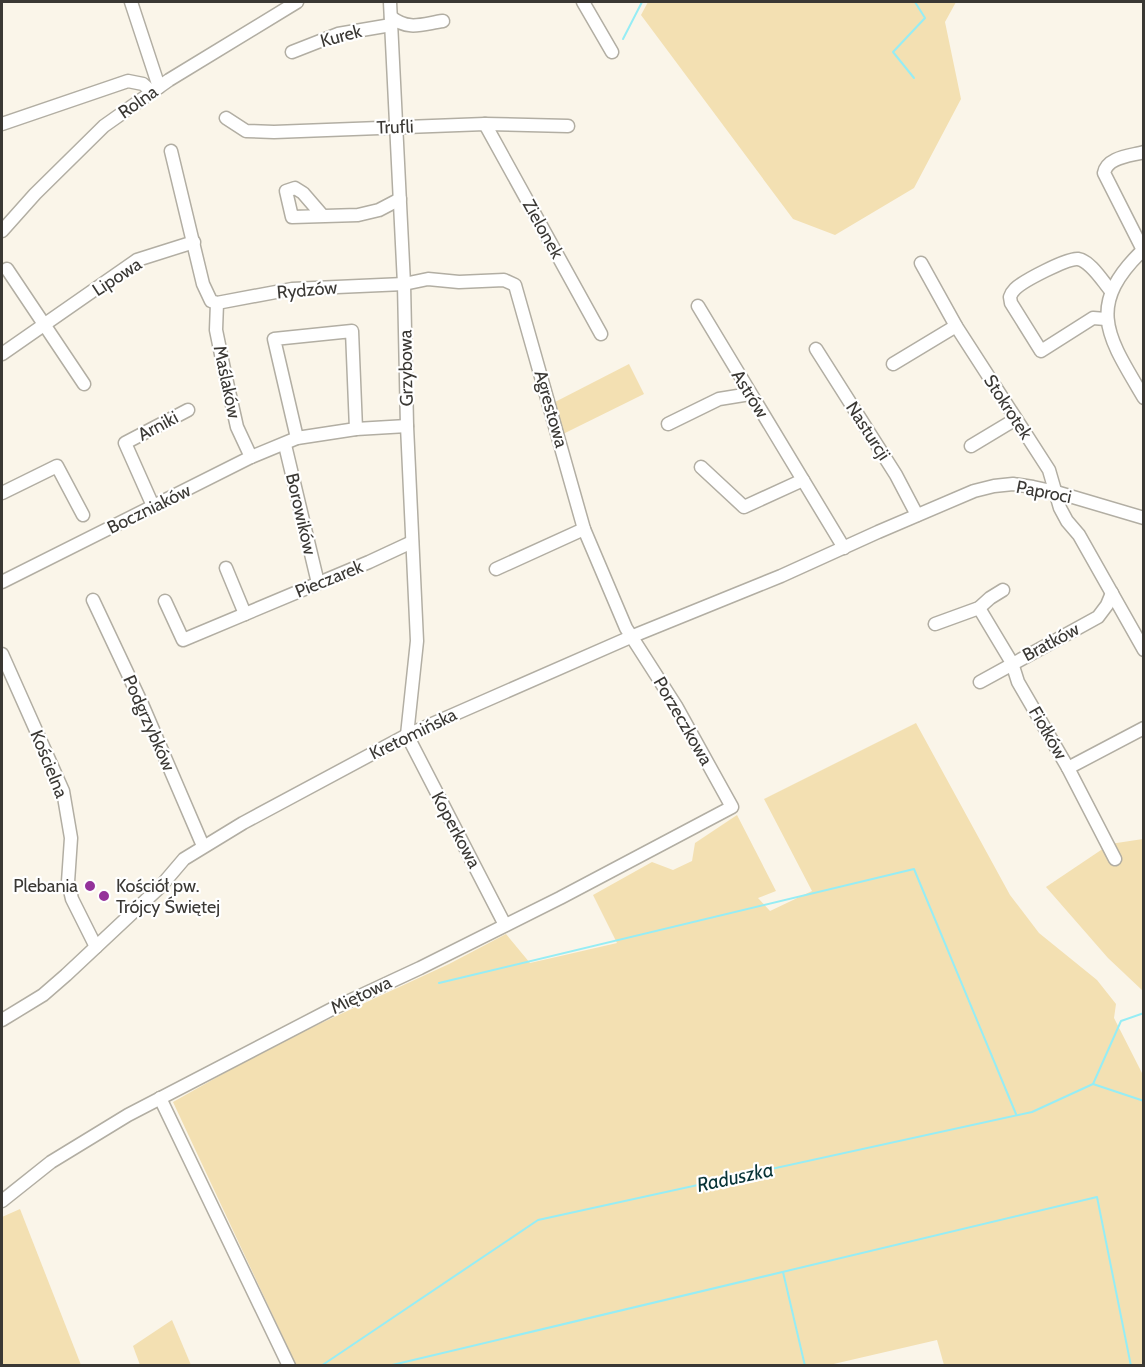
<svg xmlns="http://www.w3.org/2000/svg" width="1145" height="1367" viewBox="0 0 1145 1367" font-family="Cabin,sans-serif">
	<rect width="100%" height="100%" fill="#faf5e9"/>
	<g fill="#f3e0b2">
		<path d="M 648,2 L 956,2 L 945,22 L 961,99 L 914,188 L 835,235 L 793,219 L 641,15 Z"/>
		<path d="M 629,364 L 644,394 L 563,434 L 555,402 Z"/>
		<path d="M 916,723 L 1010,895 L 1039,933 L 1097,980 L 1116,1004 L 1114,1018 L 1143,1075 L 1143,1365 L 944,1365 L 937,1340 L 825,1366 L 296,1365 L 173,1102 L 278,1043 L 449,964 L 506,934 L 530,963 L 617,943 L 593,895 L 652,862 L 673,870 L 692,861 L 695,843 L 737,815 L 776,891 L 758,898 L 770,911 L 812,891 L 764,799 Z"/>
		<path d="M 1143,839 L 1143,991 L 1108,958 L 1046,887 L 1110,844 Z"/>
		<path d="M 20,1209 L 81,1365 L 2,1365 L 2,1217 Z"/>
		<path d="M 172,1320 L 191,1365 L 140,1365 L 133,1346 Z"/>
	</g>
	<g fill="none" stroke-linecap="round" stroke-linejoin="round">
		<g stroke="#96edf5" stroke-width="2">
			<path d="M 623,39 L 642,2"/>
			<path d="M 914,78 L 893,52 L 925,18 L 915,2"/>
			<path d="M 439,983 L 914,869 L 1016,1114"/>
			<path d="M 1093,1084 L 1144,1101"/>
			<path d="M 783,1272 L 805,1366"/>
			<path d="M 321,1366 L 538,1220 L 1032,1112 L 1093,1084 L 1121,1021 L 1144,1013"/>
			<path d="M 388,1366 L 1097,1197 L 1131,1366"/>
		</g>
		<defs>
			<g id="minor">
				<path d="M 131,2 L 159,87"/>
				<path d="M 390,2 L 404,284 L 407,426 L 417,641 L 407,735 L 505,925"/>
				<path d="M 583,2 L 612,52"/>
				<path d="M 391,17 C 409,31 422,24 443,21"/>
				<path d="M 292,52 L 338,34 L 391,25"/>
				<path d="M 226,118 L 246,131 L 274,132 L 485,124 L 568,126"/>
				<path d="M 2,124 L 128,81 L 143,84 L 152,92"/>
				<path d="M 485,124 L 601,334"/>
				<path d="M 322,215 L 303,193 L 295,188 L 286,191 L 292,217 L 358,215 L 379,210 L 400,199"/>
				<path d="M 2,231 L 35,194 L 104,126 L 169,80 L 297,2"/>
				<path d="M 1144,249 C 1084,306 1108,337 1144,398"/>
				<path d="M 1143,250 L 1104,173 C 1107,157 1130,156 1144,152"/>
				<path d="M 921,263 L 956,326 L 1049,470 L 1060,508 L 1067,521 L 1079,535 L 1144,650"/>
				<path d="M 7,269 L 84,384"/>
				<path d="M 217,303 L 216,330 L 224,369 L 237,427 L 251,457"/>
				<path d="M 698,306 L 844,548"/>
				<path d="M 1106,319 L 1093,318 L 1041,351 L 1011,303 L 1010,297 C 1011,294 1013,291 1015,289 C 1023,281 1067,258 1078,259 C 1091,261 1103,282 1111,291"/>
				<path d="M 816,349 L 896,475 L 917,515"/>
				<path d="M 2,354 L 137,260 L 194,242"/>
				<path d="M 893,364 L 956,326"/>
				<path d="M 668,424 L 719,399 L 750,394"/>
				<path d="M 297,438 L 274,339 L 352,331 L 356,429"/>
				<path d="M 285,445 L 318,583"/>
				<path d="M 971,446 L 1016,419"/>
				<path d="M 701,467 L 744,507 L 803,480"/>
				<path d="M 2,493 L 57,466 L 83,515"/>
				<path d="M 153,506 L 125,443 L 188,410"/>
				<path d="M 226,568 L 245,614"/>
				<path d="M 496,569 L 584,529"/>
				<path d="M 2,582 L 251,457 L 297,438 L 356,429 L 407,426"/>
				<path d="M 93,600 L 142,704 L 203,846"/>
				<path d="M 165,601 L 183,640 L 369,562 L 412,542"/>
				<path d="M 979,608 L 1012,663 L 1018,682 L 1068,768 L 1115,859"/>
				<path d="M 935,624 L 979,608 L 990,598 L 1003,590"/>
				<path d="M 2,654 L 63,791 L 71,838 L 68,882 L 72,899 L 96,947"/>
				<path d="M 980,682 L 1098,617 L 1107,605 L 1112,593"/>
				<path d="M 1068,768 L 1144,728"/>
				<path d="M 2,1020 L 43,995 L 66,975 L 161,886 L 184,859 L 243,823 L 407,735 L 633,636 L 781,576 L 878,532 L 974,491 L 994,486 L 1013,484 L 1033,487 L 1056,492 L 1144,518"/>
				<path d="M 160,1098 L 289,1366"/>
				<path d="M 2,1201 L 51,1162 L 128,1115 L 332,1009 L 420,968 L 560,898 L 732,807 L 676,706 L 626,628 L 584,529 L 515,285 L 504,280 L 459,282 L 428,279 L 404,284 L 292,289 L 217,303 L 211,301 L 203,284 L 171,151"/>
			</g>
		</defs>
		<use href="#minor" stroke="#b2aea3" stroke-width="15"/>
		<use href="#minor" stroke="#fff" stroke-width="12"/>
	</g>
	<g fill="#94329a" stroke="#fff" stroke-width="2">
		<circle cx="90" cy="886" r="6"/>
		<circle cx="104" cy="896" r="6"/>
	</g>
	<g text-anchor="middle" stroke-width="4.5" stroke-linejoin="round" paint-order="stroke">
		<g font-size="18" fill="#3a3834" stroke="#fff">
			<text transform="translate(341 36) rotate(-15)" y="6">Kurek</text>
			<text transform="translate(138 102) rotate(-35)" y="6">Rolna</text>
			<text transform="translate(395 127) rotate(-2)" y="6">Trufli</text>
			<text transform="translate(543 229) rotate(61)" y="6">Zielonek</text>
			<text transform="translate(117 277) rotate(-33)" y="6">Lipowa</text>
			<text transform="translate(307 290) rotate(-5)" y="6">Rydzów</text>
			<text transform="translate(406 368) rotate(-91)" y="6">Grzybowa</text>
			<text transform="translate(227 382) rotate(78)" y="6">Maślaków</text>
			<text transform="translate(750 394) rotate(58)" y="6">Astrów</text>
			<text transform="translate(1008 407) rotate(57)" y="6">Stokrotek</text>
			<text transform="translate(551 409) rotate(74)" y="6">Agrestowa</text>
			<text transform="translate(158 426) rotate(-28)" y="6">Arniki</text>
			<text transform="translate(868 431) rotate(57)" y="6">Nasturcji</text>
			<text transform="translate(1044 492) rotate(11)" y="6">Paproci</text>
			<text transform="translate(149 509) rotate(-26)" y="6">Boczniaków</text>
			<text transform="translate(301 514) rotate(77)" y="6">Borowików</text>
			<text transform="translate(329 579) rotate(-22)" y="6">Pieczarek</text>
			<text transform="translate(1051 642) rotate(-28)" y="6">Bratków</text>
			<text transform="translate(683 721) rotate(60)" y="6">Porzeczkowa</text>
			<text transform="translate(149 723) rotate(66)" y="6">Podgrzybków</text>
			<text transform="translate(1048 733) rotate(60)" y="6">Fiołków</text>
			<text transform="translate(413 734) rotate(-26)" y="6">Kretomińska</text>
			<text transform="translate(49 764) rotate(68)" y="6">Kościelna</text>
			<text transform="translate(456 830) rotate(62)" y="6">Koperkowa</text>
			<text transform="translate(361 995) rotate(-25)" y="6">Miętowa</text>
		</g>
		<g font-size="18" fill="#3a3834" stroke="#fff" text-anchor="end">
			<text x="78" y="892">Plebania</text>
			<text x="116" y="892" text-anchor="start">Kościół pw.<tspan x="116" dy="21">Trójcy Świętej</tspan></text>
		</g>
		<g font-size="20" font-style="italic" fill="#073336" stroke="#fff">
			<text transform="translate(735 1177) rotate(-12)" y="7">Raduszka</text>
		</g>
	</g>
	<rect width="1145" height="1367" fill="none" stroke="#3a3834" stroke-width="6"/>
</svg>
